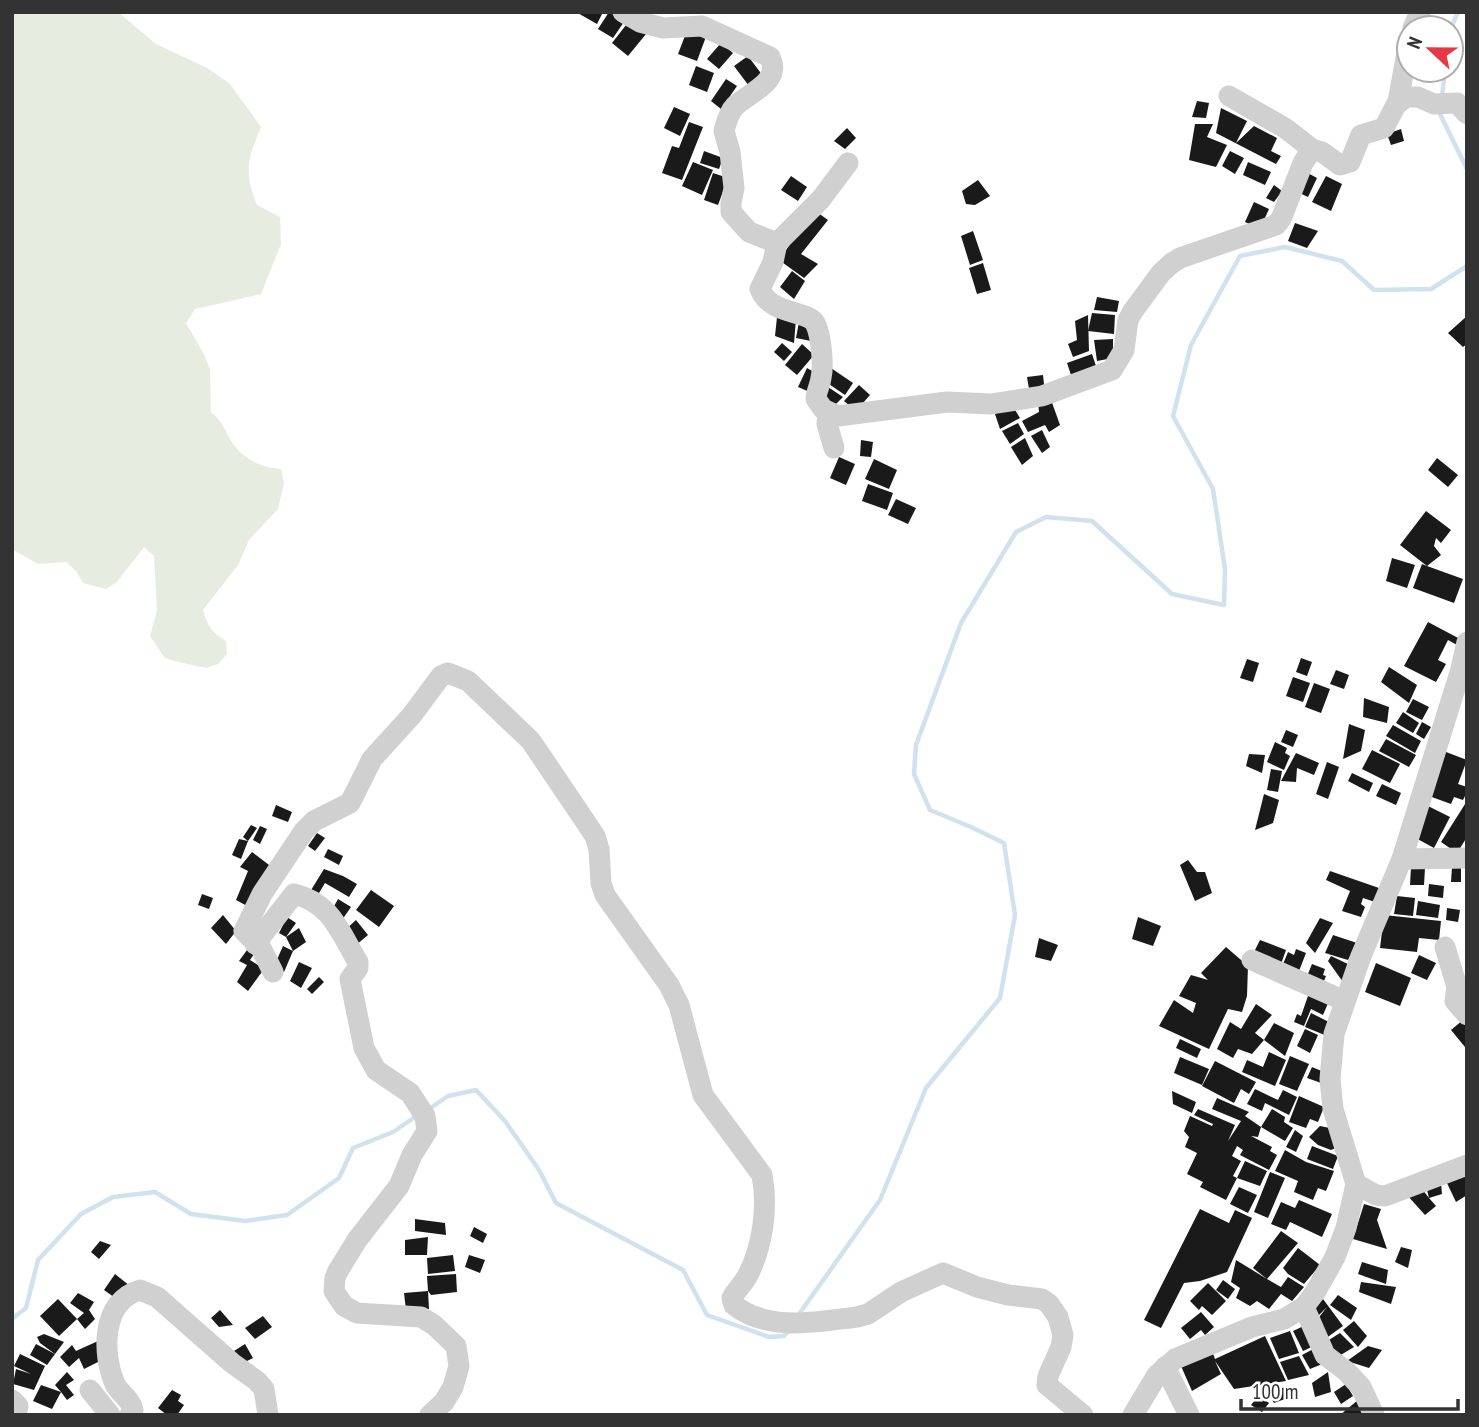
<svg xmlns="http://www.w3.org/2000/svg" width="1479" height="1427" viewBox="0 0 1479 1427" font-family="'PT Sans Narrow',sans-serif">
	<rect width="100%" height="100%" fill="#fff"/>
	<path fill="#e6ecdf" d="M 118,12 L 156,44 L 207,68 L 230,84 L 261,127 C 247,160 244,171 257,205 L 280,217 L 281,244 L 261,294 L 195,309 L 186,323 L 205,356 L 210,370 L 211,412 C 223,421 225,432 233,444 C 245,460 263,468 281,469 L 284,483 L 278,509 L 249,540 L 238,565 L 203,610 C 207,625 212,633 226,641 L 227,654 L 218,664 L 206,668 L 178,662 L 165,658 L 150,636 L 157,610 L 154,556 L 144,547 L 117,582 L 106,589 L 83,583 L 76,571 L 66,562 L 38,564 L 12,549 L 12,13 Z"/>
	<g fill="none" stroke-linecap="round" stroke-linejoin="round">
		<g stroke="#cfe2ee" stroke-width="4.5">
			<path d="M 1451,28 L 1458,12"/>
			<path d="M 1442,97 L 1445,70"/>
			<path d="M 1441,109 L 1440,114 L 1467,169"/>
			<path d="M 429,1109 L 448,1096 L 476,1090 L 505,1121 L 539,1170 L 556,1203 L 683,1270 L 707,1315 L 769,1337 L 784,1336 L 789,1330"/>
			<path d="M 797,1317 L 880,1200 L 926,1088 L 1000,998 L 1015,915 L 1004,843 L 971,827 L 930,810 L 914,774 L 916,745 L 961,623 L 1016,532 L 1046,517 L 1092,521 L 1172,594 L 1224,605 L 1225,569 L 1213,489 L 1173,416 L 1191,345 L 1240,256 L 1285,247 L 1342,261 L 1374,290 L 1431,289 L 1467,266"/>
			<path d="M 12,1319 L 26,1308 L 38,1260 L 81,1214 L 113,1197 L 155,1192 L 191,1214 L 245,1221 L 287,1215 L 339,1178 L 353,1148 L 393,1132 L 418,1115"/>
		</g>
	</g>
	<g fill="#1a1a1a">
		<path d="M 576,12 L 603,12 L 597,24 Z"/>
		<path d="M 609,12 L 616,12 L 626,19 L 613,38 L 598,29 Z"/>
		<path d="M 630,20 L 646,34 L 628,56 L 612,43 Z"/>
		<path d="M 688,28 L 707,34 L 697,61 L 678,54 Z"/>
		<path d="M 721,43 L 733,53 L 719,69 L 707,59 Z"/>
		<path d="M 748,56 L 763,76 L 749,86 L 734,66 Z"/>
		<path d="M 696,66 L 714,73 L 707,92 L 689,85 Z"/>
		<path d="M 726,79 L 737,86 L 721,109 L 711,101 Z"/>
		<path d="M 1197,101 L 1209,103 L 1206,118 L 1192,117 Z"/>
		<path d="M 674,107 L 690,114 L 680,136 L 664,128 Z"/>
		<path d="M 1221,108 L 1247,121 L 1236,143 L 1254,126 L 1277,138 L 1271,151 L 1281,156 L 1276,164 L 1216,133 Z"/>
		<path d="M 689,122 L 703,127 L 682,180 L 662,173 L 672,146 L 679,148 Z"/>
		<path d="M 1195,124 L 1213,124 L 1207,137 L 1227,145 L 1216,167 L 1189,160 Z"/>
		<path d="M 847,128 L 856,138 L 845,149 L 834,141 Z"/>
		<path d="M 1401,129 L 1404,141 L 1391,145 L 1387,134 Z"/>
		<path d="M 704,151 L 723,158 L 719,169 L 700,163 Z"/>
		<path d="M 1230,151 L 1244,158 L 1235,174 L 1222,166 Z"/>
		<path d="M 693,162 L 713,170 L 702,195 L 682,186 Z"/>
		<path d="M 1248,162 L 1271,172 L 1265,185 L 1243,175 Z"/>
		<path d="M 1304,171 L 1317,178 L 1308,197 L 1295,191 Z"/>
		<path d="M 713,173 L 728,178 L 718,205 L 704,200 Z"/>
		<path d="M 791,176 L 807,187 L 798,201 L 781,190 Z"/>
		<path d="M 1326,176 L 1342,184 L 1331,211 L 1312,202 Z"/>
		<path d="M 978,180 L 990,196 L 975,205 L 966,204 L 962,191 Z"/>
		<path d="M 1274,185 L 1282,191 L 1274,202 L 1266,198 Z"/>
		<path d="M 1254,202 L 1269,209 L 1260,229 L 1245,222 Z"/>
		<path d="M 814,210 L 828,220 L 801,254 L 818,264 L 804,278 L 779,260 Z"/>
		<path d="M 1295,223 L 1318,231 L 1307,248 L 1288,241 Z"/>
		<path d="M 973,231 L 983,260 L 970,265 L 961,236 Z"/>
		<path d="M 983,263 L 991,290 L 977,294 L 969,268 Z"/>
		<path d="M 792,271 L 805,281 L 794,299 L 780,287 Z"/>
		<path d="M 1097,297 L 1119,301 L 1117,312 L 1094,310 Z"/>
		<path d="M 1092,313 L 1115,315 L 1114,334 L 1088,331 Z"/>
		<path d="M 1088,315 L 1089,351 L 1073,357 L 1068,344 L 1077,340 L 1075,321 Z"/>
		<path d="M 1467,316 L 1467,344 L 1463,347 L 1448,333 Z"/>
		<path d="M 777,317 L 796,319 L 794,343 L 775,336 Z"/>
		<path d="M 799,322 L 809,329 L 811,341 L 796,338 Z"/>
		<path d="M 1113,339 L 1113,358 L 1097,361 L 1094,340 Z"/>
		<path d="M 782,343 L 792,352 L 784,361 L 774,352 Z"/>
		<path d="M 802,344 L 814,355 L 797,375 L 785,365 Z"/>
		<path d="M 1092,354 L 1098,372 L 1073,381 L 1067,363 Z"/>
		<path d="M 807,368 L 819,375 L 812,393 L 798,387 Z"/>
		<path d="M 831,368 L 853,383 L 845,395 L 823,380 Z"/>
		<path d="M 1043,375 L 1045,393 L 1030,395 L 1027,377 Z"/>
		<path d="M 825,385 L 843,397 L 833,407 L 818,397 Z"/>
		<path d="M 859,385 L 870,395 L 856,411 L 844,401 Z"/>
		<path d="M 1050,397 L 1060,425 L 1049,432 L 1045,425 L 1028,432 L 1022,421 L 1039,412 L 1038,402 Z"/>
		<path d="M 1012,405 L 1020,418 L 1000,429 L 995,414 Z"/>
		<path d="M 1018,423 L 1024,434 L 1010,444 L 1002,431 Z"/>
		<path d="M 1042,430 L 1050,447 L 1042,453 L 1031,436 Z"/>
		<path d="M 1025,438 L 1033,456 L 1022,465 L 1011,447 Z"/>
		<path d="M 861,440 L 873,442 L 871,457 L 860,456 Z"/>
		<path d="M 839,457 L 855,464 L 846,485 L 830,478 Z"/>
		<path d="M 1437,458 L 1458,475 L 1448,487 L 1428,470 Z"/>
		<path d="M 874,459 L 897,470 L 889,489 L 865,479 Z"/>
		<path d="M 868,484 L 893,493 L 887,510 L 862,501 Z"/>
		<path d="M 896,499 L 916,508 L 908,524 L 888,515 Z"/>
		<path d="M 1426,511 L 1451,530 L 1441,543 L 1436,538 L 1434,546 L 1441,555 L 1427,566 L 1463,579 L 1454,603 L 1413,588 L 1422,564 L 1427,566 L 1400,545 Z"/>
		<path d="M 1392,558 L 1415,565 L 1407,588 L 1386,581 Z"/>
		<path d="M 1428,622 L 1460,639 L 1457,645 L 1448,640 L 1438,660 L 1446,664 L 1436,682 L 1404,666 Z"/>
		<path d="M 1301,658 L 1312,662 L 1307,676 L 1296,672 Z"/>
		<path d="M 1247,659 L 1259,663 L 1253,682 L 1240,678 Z"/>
		<path d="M 1389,667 L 1417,685 L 1409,703 L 1381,682 Z"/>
		<path d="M 1336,670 L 1349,675 L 1344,689 L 1330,684 Z"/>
		<path d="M 1293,677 L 1310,683 L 1303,702 L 1286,696 Z"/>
		<path d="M 1314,683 L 1330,689 L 1321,713 L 1305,707 Z"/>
		<path d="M 1364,698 L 1389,707 L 1387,723 L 1363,717 Z"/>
		<path d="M 1413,699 L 1429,707 L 1422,720 L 1406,712 Z"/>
		<path d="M 1403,712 L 1419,723 L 1413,733 L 1396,723 Z"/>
		<path d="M 1422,722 L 1431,727 L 1424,739 L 1416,734 Z"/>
		<path d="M 1349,724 L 1365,730 L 1361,751 L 1343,759 Z"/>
		<path d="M 1393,725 L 1421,741 L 1415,753 L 1386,736 Z"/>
		<path d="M 1286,730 L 1298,735 L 1293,747 L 1281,742 Z"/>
		<path d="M 1386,739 L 1416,755 L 1409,767 L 1379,751 Z"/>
		<path d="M 1275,742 L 1287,748 L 1285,753 L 1290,756 L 1284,770 L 1267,762 Z"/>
		<path d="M 1372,750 L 1400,764 L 1390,783 L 1362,769 Z"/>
		<path d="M 1446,752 L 1467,760 L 1458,784 L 1467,787 L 1467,792 L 1463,800 L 1454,797 L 1451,804 L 1429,796 Z"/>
		<path d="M 1296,753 L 1319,763 L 1314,775 L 1297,768 L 1296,782 L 1281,781 Z"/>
		<path d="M 1249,754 L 1265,755 L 1262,773 L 1246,766 Z"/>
		<path d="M 1327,762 L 1339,767 L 1328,799 L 1316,794 Z"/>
		<path d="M 1271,769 L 1282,771 L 1278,792 L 1267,790 Z"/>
		<path d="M 1352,773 L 1373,783 L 1369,792 L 1348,781 Z"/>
		<path d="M 1382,784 L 1401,793 L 1396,805 L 1376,796 Z"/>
		<path d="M 1264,794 L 1279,800 L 1273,823 L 1255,830 Z"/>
		<path d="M 1467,801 L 1467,837 L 1457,853 L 1441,842 Z"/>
		<path d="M 276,805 L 292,812 L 288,822 L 272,816 Z"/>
		<path d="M 1428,806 L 1450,817 L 1434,848 L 1412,836 Z"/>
		<path d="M 251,825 L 257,828 L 248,841 L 241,859 L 232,855 L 239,839 L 248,841 L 243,837 Z"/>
		<path d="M 260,826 L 267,829 L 260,844 L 253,840 Z"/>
		<path d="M 317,833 L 325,838 L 315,851 L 308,846 Z"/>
		<path d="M 328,849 L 343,856 L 339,865 L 324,857 Z"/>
		<path d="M 252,852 L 273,868 L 249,907 L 236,900 L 248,871 L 240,867 Z"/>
		<path d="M 1188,860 L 1197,872 L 1205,872 L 1212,893 L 1195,901 L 1180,865 Z"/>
		<path d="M 1411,867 L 1425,868 L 1424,885 L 1410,885 Z"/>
		<path d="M 1452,867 L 1461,867 L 1461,882 L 1451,882 Z"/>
		<path d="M 324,869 L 343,876 L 357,884 L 349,897 L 325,883 L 316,898 L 308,895 Z"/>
		<path d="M 1330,871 L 1379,888 L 1375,902 L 1363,898 L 1361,904 L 1365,907 L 1361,917 L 1342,911 L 1350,891 L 1326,880 Z"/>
		<path d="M 1429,884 L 1444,886 L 1443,898 L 1428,896 Z"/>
		<path d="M 371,890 L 394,906 L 379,927 L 356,910 Z"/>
		<path d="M 202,894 L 213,898 L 209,909 L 198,905 Z"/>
		<path d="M 1397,896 L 1415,898 L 1413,916 L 1394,914 Z"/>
		<path d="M 338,899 L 351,907 L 342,920 L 332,910 Z"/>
		<path d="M 1418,901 L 1440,905 L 1438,918 L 1416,915 Z"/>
		<path d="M 1447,908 L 1460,910 L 1458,922 L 1446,920 Z"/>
		<path d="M 223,915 L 236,931 L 226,944 L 211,928 Z"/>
		<path d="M 1384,915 L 1441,921 L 1439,940 L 1419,938 L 1417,952 L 1380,948 Z"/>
		<path d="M 287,917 L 296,923 L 286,937 L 299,928 L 306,942 L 293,951 L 284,972 L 275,964 L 283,946 L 293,951 L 286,937 L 279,933 Z"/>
		<path d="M 1138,917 L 1161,926 L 1153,946 L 1132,939 Z"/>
		<path d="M 1320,918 L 1333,923 L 1315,953 L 1306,943 Z"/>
		<path d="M 356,920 L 368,935 L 350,950 L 342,933 Z"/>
		<path d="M 1333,935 L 1357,943 L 1348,960 L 1325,953 Z"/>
		<path d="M 1039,938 L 1058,945 L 1051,961 L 1035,957 Z"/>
		<path d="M 1260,940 L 1286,950 L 1281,964 L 1254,952 Z"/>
		<path d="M 250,946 L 256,951 L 250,960 L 264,969 L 248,991 L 237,982 L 247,965 L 239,961 Z"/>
		<path d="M 1226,947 L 1248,966 L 1247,996 L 1242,1012 L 1228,1009 L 1209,1049 L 1159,1026 L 1174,1000 L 1193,1013 L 1196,1003 L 1179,996 L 1191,975 L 1208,980 L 1201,973 Z"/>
		<path d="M 1296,949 L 1306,953 L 1299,971 L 1283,964 L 1288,952 L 1294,955 Z"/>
		<path d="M 1419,955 L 1436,963 L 1427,980 L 1411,973 Z"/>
		<path d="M 1331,956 L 1350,965 L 1343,982 L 1328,961 Z"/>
		<path d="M 299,962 L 312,968 L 301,988 L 290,981 Z"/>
		<path d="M 1376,963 L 1411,978 L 1400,1006 L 1365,992 Z"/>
		<path d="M 1312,964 L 1325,969 L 1323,975 L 1326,976 L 1322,986 L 1303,986 Z"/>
		<path d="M 319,977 L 324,982 L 312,994 L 307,989 Z"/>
		<path d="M 1309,993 L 1329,1001 L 1323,1015 L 1311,1009 L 1304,1026 L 1294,1022 L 1297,1014 L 1301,1016 Z"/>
		<path d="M 1256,1004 L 1272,1015 L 1255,1033 L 1264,1040 L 1252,1054 L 1238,1049 L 1233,1058 L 1217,1049 L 1230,1022 L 1241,1029 Z"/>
		<path d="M 1311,1013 L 1331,1023 L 1327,1036 L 1305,1027 Z"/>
		<path d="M 1463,1020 L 1467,1024 L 1465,1047 L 1451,1030 Z"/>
		<path d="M 1274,1023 L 1294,1033 L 1285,1056 L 1264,1040 Z"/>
		<path d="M 1305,1029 L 1318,1035 L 1310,1053 L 1297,1046 Z"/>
		<path d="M 1180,1039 L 1201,1049 L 1197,1058 L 1176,1048 Z"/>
		<path d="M 1269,1052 L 1286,1060 L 1275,1086 L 1242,1072 L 1247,1060 L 1263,1067 Z"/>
		<path d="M 1290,1056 L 1309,1064 L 1297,1091 L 1279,1084 Z"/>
		<path d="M 1180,1057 L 1209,1069 L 1202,1085 L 1174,1073 Z"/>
		<path d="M 1215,1061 L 1256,1082 L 1249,1094 L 1241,1089 L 1234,1103 L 1202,1086 Z"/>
		<path d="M 1312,1067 L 1324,1072 L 1324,1084 L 1307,1078 Z"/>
		<path d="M 1255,1089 L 1278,1100 L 1283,1090 L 1297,1097 L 1289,1115 L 1265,1103 L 1262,1111 L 1247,1104 Z"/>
		<path d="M 1172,1091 L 1196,1102 L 1192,1113 L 1173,1104 Z"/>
		<path d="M 1299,1096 L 1324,1107 L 1318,1122 L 1310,1119 L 1306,1128 L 1289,1122 Z"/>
		<path d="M 1217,1098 L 1249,1112 L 1245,1116 L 1261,1127 L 1258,1137 L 1251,1136 L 1272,1147 L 1270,1151 L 1277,1155 L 1269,1170 L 1240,1155 L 1243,1150 L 1237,1146 L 1232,1156 L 1241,1161 L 1233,1176 L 1237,1178 L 1226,1200 L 1200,1187 L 1203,1182 L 1187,1174 L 1197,1153 L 1185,1147 L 1189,1137 L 1184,1131 L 1190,1116 L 1212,1126 L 1213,1124 L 1194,1115 L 1198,1109 L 1235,1125 L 1228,1141 L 1241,1121 L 1212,1109 Z"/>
		<path d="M 1272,1109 L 1285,1117 L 1284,1122 L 1293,1128 L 1285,1141 L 1261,1127 Z"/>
		<path d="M 1320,1126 L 1330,1128 L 1338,1147 L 1331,1150 L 1318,1145 L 1309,1137 Z"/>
		<path d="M 1295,1130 L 1303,1136 L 1296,1152 L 1286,1147 Z"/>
		<path d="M 1312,1146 L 1338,1156 L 1333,1169 L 1307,1159 Z"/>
		<path d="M 1285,1150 L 1306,1162 L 1334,1171 L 1326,1191 L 1318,1188 L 1313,1200 L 1294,1192 L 1298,1181 L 1275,1171 Z"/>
		<path d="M 1245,1161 L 1267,1171 L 1260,1186 L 1237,1178 Z"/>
		<path d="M 1270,1172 L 1285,1178 L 1268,1218 L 1254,1212 Z"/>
		<path d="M 1467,1174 L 1467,1195 L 1456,1202 L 1446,1181 Z"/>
		<path d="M 1441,1182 L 1442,1194 L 1429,1198 L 1436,1206 L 1425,1215 L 1407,1195 L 1422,1189 L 1429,1198 L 1426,1186 Z"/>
		<path d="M 1239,1187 L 1257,1195 L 1248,1213 L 1230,1204 Z"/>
		<path d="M 1299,1200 L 1332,1214 L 1322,1237 L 1290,1222 L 1286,1230 L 1271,1224 L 1281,1202 L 1295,1208 Z"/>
		<path d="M 1364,1204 L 1381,1209 L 1377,1220 L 1387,1249 L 1353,1239 Z"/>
		<path d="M 1200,1209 L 1229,1223 L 1235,1210 L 1252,1218 L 1227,1272 L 1200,1281 L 1184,1283 L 1161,1328 L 1144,1320 Z"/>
		<path d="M 415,1219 L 445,1223 L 446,1235 L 415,1231 Z"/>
		<path d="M 474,1227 L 487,1234 L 483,1243 L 470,1236 Z"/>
		<path d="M 1281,1231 L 1298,1243 L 1267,1279 L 1281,1287 L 1288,1277 L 1304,1287 L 1292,1301 L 1281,1294 L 1269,1309 L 1257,1301 L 1250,1306 L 1236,1298 L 1240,1288 L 1231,1282 L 1236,1260 L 1267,1279 L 1253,1268 Z"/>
		<path d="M 428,1237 L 427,1255 L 405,1255 L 405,1240 Z"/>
		<path d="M 100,1241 L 111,1245 L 99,1259 L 91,1252 Z"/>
		<path d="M 1401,1247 L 1412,1250 L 1408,1268 L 1395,1262 Z"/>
		<path d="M 1298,1248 L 1320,1265 L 1304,1284 L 1288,1274 L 1283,1268 Z"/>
		<path d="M 453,1255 L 455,1271 L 428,1274 L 427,1258 Z"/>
		<path d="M 469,1255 L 485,1260 L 480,1273 L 465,1267 Z"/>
		<path d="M 1362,1262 L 1388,1270 L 1386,1284 L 1358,1274 Z"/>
		<path d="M 115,1274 L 130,1286 L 118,1300 L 104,1290 Z"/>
		<path d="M 456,1274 L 457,1292 L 431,1295 L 428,1291 L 427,1276 Z"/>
		<path d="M 1223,1280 L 1235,1289 L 1228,1299 L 1216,1290 Z"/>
		<path d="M 1361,1282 L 1396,1287 L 1391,1304 L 1359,1292 Z"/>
		<path d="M 1208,1283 L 1226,1301 L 1212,1315 L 1202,1306 L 1199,1310 L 1190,1301 Z"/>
		<path d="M 428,1291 L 429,1309 L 406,1310 L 404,1293 Z"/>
		<path d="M 78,1293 L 94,1302 L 89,1310 L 95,1319 L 85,1329 L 77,1319 L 84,1313 L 70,1303 Z"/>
		<path d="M 1338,1295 L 1357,1308 L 1351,1320 L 1330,1305 Z"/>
		<path d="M 58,1299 L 77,1319 L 59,1336 L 40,1316 Z"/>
		<path d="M 1323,1299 L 1343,1326 L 1325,1339 L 1316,1321 L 1327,1307 L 1319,1315 L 1312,1308 Z"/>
		<path d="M 220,1310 L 233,1325 L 219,1327 L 211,1318 Z"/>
		<path d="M 1201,1312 L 1214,1327 L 1205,1335 L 1201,1330 L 1190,1339 L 1181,1328 Z"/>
		<path d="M 263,1316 L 272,1327 L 255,1339 L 245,1328 Z"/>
		<path d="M 1354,1321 L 1367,1336 L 1358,1347 L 1343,1330 Z"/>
		<path d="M 1308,1324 L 1316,1345 L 1303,1351 L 1293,1331 Z"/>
		<path d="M 1290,1331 L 1299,1353 L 1279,1359 L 1270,1338 Z"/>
		<path d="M 1340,1333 L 1354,1347 L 1334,1359 L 1324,1343 Z"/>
		<path d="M 44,1334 L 64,1342 L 55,1354 L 40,1343 L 37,1337 Z"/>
		<path d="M 1265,1336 L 1286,1381 L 1234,1389 L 1215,1361 L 1221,1374 L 1192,1391 L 1181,1366 L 1212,1351 L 1215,1359 Z"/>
		<path d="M 98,1341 L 106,1358 L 84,1369 L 79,1358 L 69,1367 L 60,1357 L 72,1345 L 76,1351 Z"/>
		<path d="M 36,1344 L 55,1354 L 47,1365 L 30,1355 Z"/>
		<path d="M 245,1344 L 253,1358 L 241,1364 L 234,1351 Z"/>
		<path d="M 1368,1346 L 1382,1350 L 1369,1368 L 1347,1361 Z"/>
		<path d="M 1317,1347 L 1327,1362 L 1310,1369 L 1302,1355 Z"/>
		<path d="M 20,1354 L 45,1366 L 34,1390 L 13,1384 L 16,1369 L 31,1374 L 14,1366 Z"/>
		<path d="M 1299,1356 L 1309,1375 L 1288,1380 L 1280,1362 Z"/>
		<path d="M 67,1372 L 74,1380 L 66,1385 L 74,1395 L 67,1400 L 61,1392 L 52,1409 L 33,1401 L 41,1385 L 61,1392 L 55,1385 Z"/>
		<path d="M 1328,1372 L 1331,1392 L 1315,1397 L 1312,1383 Z"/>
		<path d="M 1346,1384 L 1353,1396 L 1341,1404 L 1334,1392 Z"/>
		<path d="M 1286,1387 L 1293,1396 L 1274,1403 L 1267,1392 Z"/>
		<path d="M 172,1390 L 181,1395 L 178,1401 L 184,1405 L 177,1415 L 167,1415 L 158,1408 Z"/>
		<path d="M 1259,1395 L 1269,1403 L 1262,1412 L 1251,1405 Z"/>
		<path d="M 1358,1400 L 1367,1415 L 1340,1415 Z"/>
	</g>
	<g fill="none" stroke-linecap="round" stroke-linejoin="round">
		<g stroke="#d0d0d0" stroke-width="21">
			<path d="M 623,12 L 640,22 L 663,28 L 702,26 L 770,57 C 782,82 750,92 735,106 C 729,112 726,123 724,131 L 730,152 L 734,188 L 731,203 L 731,212 L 749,232 L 777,243"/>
			<path d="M 1413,28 L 1420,12"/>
			<path d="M 1229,96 L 1285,128 L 1312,149"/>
			<path d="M 1398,102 L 1409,41"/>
			<path d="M 848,163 L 821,199 L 777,243 L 773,262 L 760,289 C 770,315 807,310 815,323 C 821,334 824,365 821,378 C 820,386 816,392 816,399 L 823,409 L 838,416 L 947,402 L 991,404 L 1042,396 L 1112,370 L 1124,350 L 1128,320 L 1133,311 L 1161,273 L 1172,263 L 1180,258 L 1276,225 L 1281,219 L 1303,163 L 1312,149 L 1322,152 L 1340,165 L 1350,162 L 1361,135 L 1384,128 L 1396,105 L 1406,97 L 1418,97 L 1434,104 L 1457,103 L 1467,114"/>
			<path d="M 828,413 L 827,424 L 834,448"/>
			<path d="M 1402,859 L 1467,858"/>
			<path d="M 255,944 L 294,894 C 332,903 340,933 358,962 L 358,968 L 350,979 L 364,1048 L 376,1070 L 410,1093 L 425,1116 L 427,1131 L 412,1155 L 399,1186 L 357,1240 L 338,1271 L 335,1278 L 334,1291 L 344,1306 L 357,1313 L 421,1317 L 434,1325 L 456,1346 L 459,1366 L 453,1387 L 444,1402 L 430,1415"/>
			<path d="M 1445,947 L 1457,987 L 1455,1001 L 1467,1015"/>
			<path d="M 1252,960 L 1345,1001"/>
			<path d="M 273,972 L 261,948 L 244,931 L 262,894 L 304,831 L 314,821 L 350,803 L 372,759 L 412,715 L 441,676 L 448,673 L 468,681 L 531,741 L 595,836 L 599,849 L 601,883 L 605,895 L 669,985 L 679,1005 L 703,1095 L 762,1175 C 768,1207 763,1245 748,1275 C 744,1283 736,1290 732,1298 L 734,1305 C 768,1332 816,1322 857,1317 L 868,1314 L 901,1292 L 943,1273 L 977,1287 L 1008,1295 L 1042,1299 L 1049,1304 L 1058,1317 L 1063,1335 L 1061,1347 L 1048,1376 L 1047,1385 L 1083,1415"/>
			<path d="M 1356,1184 L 1376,1195 L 1385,1196 L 1467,1165"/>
			<path d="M 1304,1307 L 1325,1355 L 1346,1371 L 1361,1387 L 1374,1415"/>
			<path d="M 1165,1367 L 1189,1415"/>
			<path d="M 90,1390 L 110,1415"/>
			<path d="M 12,1400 L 18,1406 L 16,1415"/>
			<path d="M 130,1415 L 133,1410 C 131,1399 120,1394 115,1384 C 102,1354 101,1301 140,1290 L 157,1297 L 232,1363 L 257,1381 L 264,1389 L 268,1415"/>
			<path d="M 1133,1415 L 1157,1375 L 1175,1359 L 1252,1327 L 1284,1319 L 1304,1307 L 1316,1291 L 1335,1257 L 1346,1228 L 1356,1184 L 1333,1109 L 1330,1079 L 1334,1034 L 1361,956 L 1402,859 L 1461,669 L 1467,642"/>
		</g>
	</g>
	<rect width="1479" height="1427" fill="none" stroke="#333333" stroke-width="28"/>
	<g transform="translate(1430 49) rotate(292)"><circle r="33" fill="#ffffff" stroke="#adadad" stroke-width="2"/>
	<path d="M0-5L12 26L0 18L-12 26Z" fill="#e63946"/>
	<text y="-10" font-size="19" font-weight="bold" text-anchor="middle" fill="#333333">N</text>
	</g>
	<path d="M1241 1399v10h217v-10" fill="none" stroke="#333333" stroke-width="3.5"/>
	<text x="1252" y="1399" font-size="21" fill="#333333" stroke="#ffffff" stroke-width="5" paint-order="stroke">100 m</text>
</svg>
